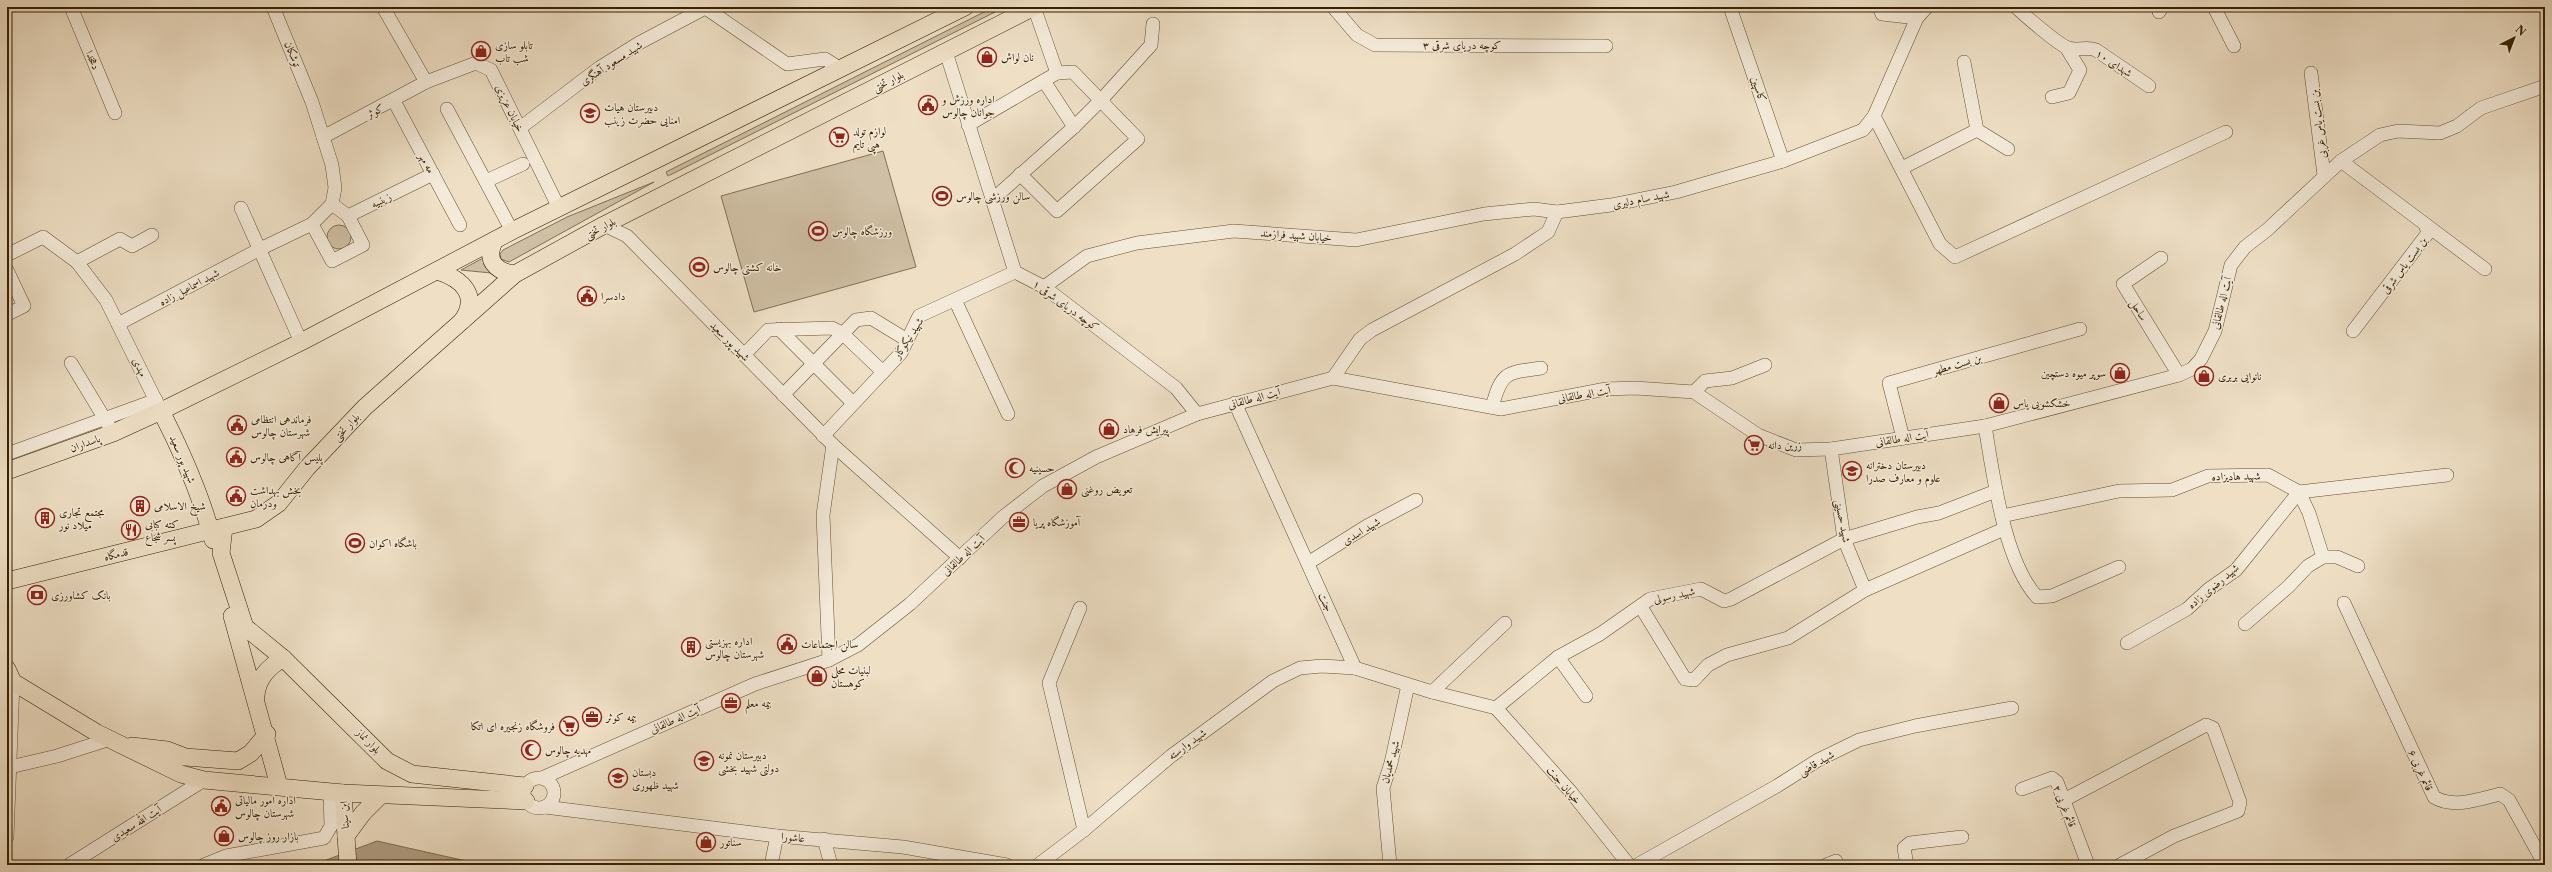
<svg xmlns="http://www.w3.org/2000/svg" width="2552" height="872" viewBox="0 0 2552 872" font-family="'Libre Caslon Text',Amiri,serif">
	<rect width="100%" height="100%" fill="#eedfc5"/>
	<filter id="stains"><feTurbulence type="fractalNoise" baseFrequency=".005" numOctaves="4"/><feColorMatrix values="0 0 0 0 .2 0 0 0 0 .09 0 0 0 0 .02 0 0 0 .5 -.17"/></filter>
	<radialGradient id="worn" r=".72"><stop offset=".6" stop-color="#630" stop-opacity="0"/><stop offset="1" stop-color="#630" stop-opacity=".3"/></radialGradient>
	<g fill="#cfbfa4" stroke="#827052">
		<path d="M 994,7 L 1005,7 L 668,176 L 666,172 Z"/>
		<path d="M 883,151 L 916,267 L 754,312 L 721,196 Z"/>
		<path d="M 654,182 L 509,262 L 501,259 L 500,254 L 503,250 L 567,217 Z"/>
		<circle cx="339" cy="237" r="12"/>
		<path d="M 483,258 L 484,265 L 491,273 L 461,270 Z"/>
	</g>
	<path fill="#af9e82" stroke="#7f6c4e" d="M 377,841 L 484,865 L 313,865 Z"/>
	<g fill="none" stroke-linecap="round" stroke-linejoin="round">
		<defs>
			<g id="minor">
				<path d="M 71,7 L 115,113"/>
				<path d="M 383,7 L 426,82"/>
				<path d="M 1034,7 L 1057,73"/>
				<path d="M 1333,7 L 1357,35 L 1375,45 L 1606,46"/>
				<path d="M 1730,7 L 1783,161"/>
				<path d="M 1879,7 L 1882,14 L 1917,18"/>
				<path d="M 2016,7 C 2024,15 2059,45 2068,48 C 2078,51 2087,46 2096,50 L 2149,86"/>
				<path d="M 2214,7 L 2234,46"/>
				<path d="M 707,9 L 787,64 L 825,59 L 841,69"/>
				<path d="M 2159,12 L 2162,7"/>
				<path d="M 946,52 L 1015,272 L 1044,287 L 1176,388 L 1197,414"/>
				<path d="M 1964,62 L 1977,130 L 2008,149"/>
				<path d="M 2311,73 L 2324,175"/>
				<path d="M 1044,81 L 1074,127"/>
				<path d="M 2052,97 L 2069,93 L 2080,70 L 2066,47"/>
				<path d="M 394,101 L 460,225"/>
				<path d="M 447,109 L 512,231"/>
				<path d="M 1874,116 L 1940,244 L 1955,257 L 2226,132"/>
				<path d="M 968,125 L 1057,73 L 1073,72 L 1138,139 L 1057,211 L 1020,174"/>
				<path d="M 520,128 L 599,68 L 639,43 L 707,7"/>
				<path d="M 323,137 L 426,82 L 476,63 L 491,70 L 559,208"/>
				<path d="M 2341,161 L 2425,224 L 2428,233 L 2353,331"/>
				<path d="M 1902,168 L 1977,130"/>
				<path d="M 486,181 L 523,164"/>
				<path d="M 992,200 L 1074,127 L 1102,99 L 1151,45 L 1153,24"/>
				<path d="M 332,204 L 348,216 L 433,174"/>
				<path d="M 241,208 L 301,342"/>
				<path d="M 312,224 L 332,261 L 363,245 L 348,216"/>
				<path d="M 2425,224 L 2485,269"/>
				<path d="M 604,225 L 627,236 L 833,445 L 960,558"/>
				<path d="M 7,255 L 43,237 L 77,262 L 106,300 L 161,411"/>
				<path d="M 2161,258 L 2123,284 L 2179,375"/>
				<path d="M 77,262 L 120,239 L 132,246 L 152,235"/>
				<path d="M 7,270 L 24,306 L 10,313"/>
				<path d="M 1044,287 L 1087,256 L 1137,243 L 1234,231 L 1356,240 L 1484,214 L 1534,209 L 1557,212"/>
				<path d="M 955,300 L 1008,414"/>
				<path d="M 118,324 L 260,249 L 312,224 L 332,204 L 335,188 L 332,165 L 312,102 L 273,7"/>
				<path d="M 779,329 L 853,403"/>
				<path d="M 744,355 L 768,330 L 832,328 L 842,333 L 883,372"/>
				<path d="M 71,363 L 109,426"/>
				<path d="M 1333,378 L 1360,339 L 1372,330 L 1515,254 L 1548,232 L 1557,212 L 1611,205 L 1676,192 L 1783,161 L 1863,130 L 1874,116 L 1917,18 L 1927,7"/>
				<path d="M 1694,392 L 1705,381 L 1732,378 L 1765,365"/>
				<path d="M 783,395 L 856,320 L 871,318 L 907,340"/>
				<path d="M 1235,403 L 1355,668 L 1432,692 L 1496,708"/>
				<path d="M 1492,407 C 1502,371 1506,373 1541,368"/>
				<path d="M 1985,426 C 1993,474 2004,561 2037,597 L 2052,596 L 2119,567"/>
				<path d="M 823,436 L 901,353 L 919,316 L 1015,272"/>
				<path d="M 1903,438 L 1889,383 L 2080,329"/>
				<path d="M 1831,449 L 1844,539 L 1865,590"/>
				<path d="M 7,454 L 156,400"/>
				<path d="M 2002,516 L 2119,491 L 2172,490 L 2208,476 L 2268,475 L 2299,492 L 2447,475"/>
				<path d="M 1308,563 L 1367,526 L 1416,500"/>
				<path d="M 2344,603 L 2434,797 C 2453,809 2480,799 2500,794 L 2509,800 L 2545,865"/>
				<path d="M 1641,607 L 1685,679 L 1694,680 L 1708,665 L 1727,655 L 1788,638 L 1865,590 L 2004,529"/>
				<path d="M 1080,608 L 1049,683 L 1084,830"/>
				<path d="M 2245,624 L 2288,587 L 2308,566 L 2323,557 L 2337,557 L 2358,566"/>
				<path d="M 2127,643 L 2187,609 L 2209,589 L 2236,570 L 2299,492 L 2309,513 L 2323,557"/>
				<path d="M 1558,657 L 1586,696"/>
				<path d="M 829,660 L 823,515 L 833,445"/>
				<path d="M 1432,692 L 1505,623"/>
				<path d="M 1496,708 L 1558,657 L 1600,634 L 1650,599 L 1701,589 L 1724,601 L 1731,599 L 1844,539 L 1917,517 L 1939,513 L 1996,491"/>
				<path d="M 1496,708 L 1571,792 L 1629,865"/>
				<path d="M 10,767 L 57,756 L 110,739"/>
				<circle cx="539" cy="793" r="15"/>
				<path d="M 542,778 L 755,684 L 829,660 L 858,645 L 910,604 L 1003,517 L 1043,486 L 1096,457 L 1197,414 L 1333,378 L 1501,409 L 1606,389 L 1635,388 L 1694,392 L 1758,435 L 1796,450 L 1831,449 L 1985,426 L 2179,375 L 2192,369 L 2201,359 L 2215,331 L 2231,265 L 2245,247 L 2267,230 L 2341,161 L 2380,135 L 2398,131 L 2440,133 L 2457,126 L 2481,108 L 2545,86"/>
				<path d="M 2022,789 L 2052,778 L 2057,782 L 2088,865"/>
				<path d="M 2064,800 L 2206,725 L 2213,728 L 2240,802 L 2238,811 L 2174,836 L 2120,865"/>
				<path d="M 545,807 L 777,836 L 903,847 L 1007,865"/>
				<path d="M 7,837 L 13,682"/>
				<path d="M 824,839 L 831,865"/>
				<path d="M 69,865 L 204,780"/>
				<path d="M 204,865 L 226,856 L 324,838 L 331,826 L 330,792"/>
				<path d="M 771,865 L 777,836"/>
				<path d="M 1038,865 L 1084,830 L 1171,756 L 1273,681 L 1300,668 L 1322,666 L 1355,668"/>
				<path d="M 1390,865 L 1383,788 L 1391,763 L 1408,685"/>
				<path d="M 1637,865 L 1777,786 L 1818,760 L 1859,740 L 1915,726 L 2012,708"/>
				<path d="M 1826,865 L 1836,861"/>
				<path d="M 1907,865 L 1904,848 L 1910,843 L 1962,837"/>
			</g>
			<g id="major">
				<path d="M 495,240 C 484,260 496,272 515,274"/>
				<path d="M 437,271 C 462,279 480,295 462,321"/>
				<path d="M 161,411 C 182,452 201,495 213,540"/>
				<path d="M 7,471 L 113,433 L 161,411 L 301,342 L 512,231 L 965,7"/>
				<path d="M 224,527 L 221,553 L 245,627 L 283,658 L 387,761 L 412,774 L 525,786"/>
				<path d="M 7,581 L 256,519 L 279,503 L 307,468 L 365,407 L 515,274 L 604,225 L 1034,7"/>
				<path d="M 232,616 L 279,786"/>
				<path d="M 7,669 L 13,682 L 97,733 L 181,774 L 204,780 L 343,793 L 526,801"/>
				<path d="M 256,696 C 257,678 269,667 283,658"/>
				<path d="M 132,746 L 167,750 L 185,757 L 238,761 L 251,753 L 267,734"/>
				<path d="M 343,793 L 348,865"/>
				<path d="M 346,836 L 363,813 L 380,796"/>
			</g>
		</defs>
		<use href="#minor" stroke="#645032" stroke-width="14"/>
		<use href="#major" stroke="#362001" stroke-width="18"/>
		<use href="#minor" stroke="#f4ead9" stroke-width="13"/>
		<use href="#major" stroke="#eedfc5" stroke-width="17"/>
	</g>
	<defs>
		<symbol id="shop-ring" viewBox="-11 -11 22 22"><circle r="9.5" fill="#f4ead9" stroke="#8f2418" stroke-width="1.5"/><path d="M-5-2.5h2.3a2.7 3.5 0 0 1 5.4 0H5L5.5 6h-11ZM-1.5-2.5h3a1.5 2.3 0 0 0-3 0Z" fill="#8f2418"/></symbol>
		<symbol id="civic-ring" viewBox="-11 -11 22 22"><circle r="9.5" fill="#f4ead9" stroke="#8f2418" stroke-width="1.5"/><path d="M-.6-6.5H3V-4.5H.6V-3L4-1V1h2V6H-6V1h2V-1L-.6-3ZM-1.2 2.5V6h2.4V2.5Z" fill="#8f2418"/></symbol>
		<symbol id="school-ring" viewBox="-11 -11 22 22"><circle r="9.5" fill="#f4ead9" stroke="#8f2418" stroke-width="1.5"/><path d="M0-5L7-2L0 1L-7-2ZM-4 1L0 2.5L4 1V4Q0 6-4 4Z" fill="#8f2418"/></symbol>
		<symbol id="supermarket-ring" viewBox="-11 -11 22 22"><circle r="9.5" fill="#f4ead9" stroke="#8f2418" stroke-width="1.5"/><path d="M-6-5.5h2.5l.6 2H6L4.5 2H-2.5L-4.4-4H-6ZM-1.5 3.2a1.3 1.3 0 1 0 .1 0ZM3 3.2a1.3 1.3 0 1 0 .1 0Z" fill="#8f2418"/></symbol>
		<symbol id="stadium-ring" viewBox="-11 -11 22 22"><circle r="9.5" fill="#f4ead9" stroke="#8f2418" stroke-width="1.5"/><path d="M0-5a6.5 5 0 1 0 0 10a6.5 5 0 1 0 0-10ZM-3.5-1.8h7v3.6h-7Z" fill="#8f2418"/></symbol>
		<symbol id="mosque-ring" viewBox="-11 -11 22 22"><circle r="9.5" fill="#f4ead9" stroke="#8f2418" stroke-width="1.5"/><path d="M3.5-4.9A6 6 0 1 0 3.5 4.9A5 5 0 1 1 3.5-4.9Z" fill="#8f2418"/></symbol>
		<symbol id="building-ring" viewBox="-11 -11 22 22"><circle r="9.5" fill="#f4ead9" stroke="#8f2418" stroke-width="1.5"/><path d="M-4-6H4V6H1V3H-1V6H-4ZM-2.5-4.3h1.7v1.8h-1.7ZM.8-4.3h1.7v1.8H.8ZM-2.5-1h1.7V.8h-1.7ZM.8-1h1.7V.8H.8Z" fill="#8f2418"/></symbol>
		<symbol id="office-ring" viewBox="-11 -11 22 22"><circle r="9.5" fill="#f4ead9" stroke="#8f2418" stroke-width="1.5"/><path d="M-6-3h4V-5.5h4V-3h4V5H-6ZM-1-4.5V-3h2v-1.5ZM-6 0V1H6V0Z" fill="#8f2418"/></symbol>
		<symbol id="restaurant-ring" viewBox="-11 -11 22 22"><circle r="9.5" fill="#f4ead9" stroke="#8f2418" stroke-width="1.5"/><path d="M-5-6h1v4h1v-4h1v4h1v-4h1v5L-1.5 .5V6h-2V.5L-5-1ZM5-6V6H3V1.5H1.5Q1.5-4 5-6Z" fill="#8f2418"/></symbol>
		<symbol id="bank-ring" viewBox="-11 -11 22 22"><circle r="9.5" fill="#f4ead9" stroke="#8f2418" stroke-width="1.5"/><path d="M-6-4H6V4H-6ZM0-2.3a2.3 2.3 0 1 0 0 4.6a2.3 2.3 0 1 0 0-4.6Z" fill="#8f2418"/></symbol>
	</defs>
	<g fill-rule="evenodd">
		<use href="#shop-ring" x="470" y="40" width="22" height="22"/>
		<use href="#shop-ring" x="976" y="46" width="22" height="22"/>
		<use href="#civic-ring" x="917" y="94" width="22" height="22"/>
		<use href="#school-ring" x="579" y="102" width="22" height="22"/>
		<use href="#supermarket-ring" x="828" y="126" width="22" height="22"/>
		<use href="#stadium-ring" x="931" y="185" width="22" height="22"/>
		<use href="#stadium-ring" x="807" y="220" width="22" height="22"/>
		<use href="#stadium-ring" x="688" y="256" width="22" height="22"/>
		<use href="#civic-ring" x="576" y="285" width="22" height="22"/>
		<use href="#shop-ring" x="2109" y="362" width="22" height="22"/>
		<use href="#shop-ring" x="2193" y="365" width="22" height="22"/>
		<use href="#shop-ring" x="1988" y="392" width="22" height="22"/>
		<use href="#civic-ring" x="226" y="414" width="22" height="22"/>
		<use href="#shop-ring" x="1098" y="418" width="22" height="22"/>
		<use href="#supermarket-ring" x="1743" y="434" width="22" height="22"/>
		<use href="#civic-ring" x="225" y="446" width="22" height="22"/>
		<use href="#mosque-ring" x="1004" y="457" width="22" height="22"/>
		<use href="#school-ring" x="1841" y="460" width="22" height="22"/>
		<use href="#shop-ring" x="1056" y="478" width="22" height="22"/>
		<use href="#civic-ring" x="225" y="485" width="22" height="22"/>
		<use href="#building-ring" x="129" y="495" width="22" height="22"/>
		<use href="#building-ring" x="34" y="507" width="22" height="22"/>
		<use href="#office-ring" x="1008" y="511" width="22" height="22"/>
		<use href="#restaurant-ring" x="120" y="519" width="22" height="22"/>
		<use href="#stadium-ring" x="344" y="532" width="22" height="22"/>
		<use href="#bank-ring" x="26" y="584" width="22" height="22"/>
		<use href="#civic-ring" x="776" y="633" width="22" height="22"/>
		<use href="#building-ring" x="680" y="636" width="22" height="22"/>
		<use href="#shop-ring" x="806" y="665" width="22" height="22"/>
		<use href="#office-ring" x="720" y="692" width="22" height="22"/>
		<use href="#office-ring" x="581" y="706" width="22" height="22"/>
		<use href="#supermarket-ring" x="558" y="715" width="22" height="22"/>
		<use href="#mosque-ring" x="520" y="739" width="22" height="22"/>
		<use href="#school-ring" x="693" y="750" width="22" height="22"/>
		<use href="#school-ring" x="607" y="767" width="22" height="22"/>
		<use href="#civic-ring" x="210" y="795" width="22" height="22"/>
		<use href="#shop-ring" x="213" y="825" width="22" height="22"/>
		<use href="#shop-ring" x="695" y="831" width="22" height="22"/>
	</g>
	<g text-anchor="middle" stroke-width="3" stroke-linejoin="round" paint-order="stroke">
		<g font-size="11" fill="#362001" stroke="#f4ead9" text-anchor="start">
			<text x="495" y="49">تابلو سازی<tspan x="495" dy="13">شب تاب</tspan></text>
			<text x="1001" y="61">نان لواش</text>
			<text x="942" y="103">اداره ورزش و<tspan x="942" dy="13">جوانان چالوس</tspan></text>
			<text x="604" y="111">دبیرستان هیات<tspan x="604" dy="13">امنایی حضرت زینب</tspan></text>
			<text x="853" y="135">لوازم تولد<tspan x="853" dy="13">هپی تایم</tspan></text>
			<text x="956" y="200">سالن ورزشی چالوس</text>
			<text x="832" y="235">ورزشگاه چالوس</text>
			<text x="713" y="271">خانه کشتی چالوس</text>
			<text x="601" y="300">دادسرا</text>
			<text x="2106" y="377" text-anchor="end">سوپر میوه دستچین</text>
			<text x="2218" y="380">نانوایی بربری</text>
			<text x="2013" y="407">خشکشویی یاس</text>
			<text x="251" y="423">فرماندهی انتظامی<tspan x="251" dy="13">شهرستان چالوس</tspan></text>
			<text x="1123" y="433">پیرایش فرهاد</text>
			<text x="1768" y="449">زرین دانه</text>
			<text x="250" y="461">پلیس آگاهی چالوس</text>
			<text x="1866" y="469">دبیرستان دخترانه<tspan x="1866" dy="13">علوم و معارف صدرا</tspan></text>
			<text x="1029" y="472">حسینیه</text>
			<text x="1081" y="493">تعویض روغنی</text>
			<text x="250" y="494">بخش بهداشت<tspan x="250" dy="13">ودرمان</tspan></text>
			<text x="154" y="510">شیخ الاسلامی</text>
			<text x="59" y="516">مجتمع تجاری<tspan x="59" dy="13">میلاد نور</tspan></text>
			<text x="1033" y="526">آموزشگاه پریا</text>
			<text x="145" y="528">کته کبابی<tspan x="145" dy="13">پسر شجاع</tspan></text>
			<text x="369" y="547">باشگاه اکوان</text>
			<text x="51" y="599">بانک کشاورزی</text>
			<text x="705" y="645">اداره بهزیستی<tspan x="705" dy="13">شهرستان چالوس</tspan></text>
			<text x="801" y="648">سالن اجتماعات</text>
			<text x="831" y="674">لبنیات محلی<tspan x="831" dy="13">کوهستان</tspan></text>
			<text x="745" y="707">بیمه معلم</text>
			<text x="606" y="721">بیمه کوثر</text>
			<text x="555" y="730" text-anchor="end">فروشگاه زنجیره ای اتکا</text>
			<text x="545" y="754">مهدیه چالوس</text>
			<text x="718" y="759">دبیرستان نمونه<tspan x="718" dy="13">دولتی شهید بخشی</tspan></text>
			<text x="632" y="776">دبستان<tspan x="632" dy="13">شهید ظهوری</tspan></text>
			<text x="235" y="804">اداره امور مالیاتی<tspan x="235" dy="13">شهرستان چالوس</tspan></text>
			<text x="238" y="840">بازار روز چالوس</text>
			<text x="720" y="846">سناتور</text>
		</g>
		<g font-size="11" fill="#362001" stroke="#f4ead9">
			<text x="1462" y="49">کوچه دریای شرقی ۳</text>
			<text transform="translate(293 54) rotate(68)" y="4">توشکان</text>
			<text transform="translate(93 60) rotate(67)" y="4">دهخدا</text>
			<text transform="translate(611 63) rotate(-33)" y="4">شهید مسعود آهنگری</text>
			<text transform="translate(2114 63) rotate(33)" y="4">شهدای ۱۰</text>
			<text transform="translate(888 81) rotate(-27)" y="4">بلوار تختی</text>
			<text transform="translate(1759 89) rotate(71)" y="4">کاسپين</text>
			<text transform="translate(510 108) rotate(64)" y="4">خیابان عزیزی</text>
			<text transform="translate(375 111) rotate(-27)" y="4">کوثر</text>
			<text transform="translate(2318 124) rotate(-97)" y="4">بن بست یاس غربی</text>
			<text transform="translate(427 163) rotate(62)" y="4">مه مهر</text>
			<text transform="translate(1641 199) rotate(-11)" y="4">شهید سام دلیری</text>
			<text transform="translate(381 200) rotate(-26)" y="4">زینبیه</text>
			<text transform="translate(600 228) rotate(-28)" y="4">بلوار تختی</text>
			<text transform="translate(1296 235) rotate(4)" y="4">خیابان شهید فرازمند</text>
			<text transform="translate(2404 265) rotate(-53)" y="4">بن بست یاس شرقی</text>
			<text transform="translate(189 287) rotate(-28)" y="4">شهید اسماعیل زاده</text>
			<text transform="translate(2221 303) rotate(-76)" y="4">آیت اله طالقانی</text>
			<text transform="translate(1066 305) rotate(36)" y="4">کوچه دریای شرقی ۱</text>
			<text transform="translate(2139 310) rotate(58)" y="4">ساحل</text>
			<text transform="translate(908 338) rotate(-57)" y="4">شهید نیکوکار</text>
			<text transform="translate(730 341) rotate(45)" y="4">شهید پور سعید</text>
			<text transform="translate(1957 364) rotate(-16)" y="4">بن بست مطهر</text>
			<text transform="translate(140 367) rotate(64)" y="4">مهدی</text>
			<text transform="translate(1584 394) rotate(-10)" y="4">آیت اله طالقانی</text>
			<text transform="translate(1254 398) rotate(-15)" y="4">آیت اله طالقانی</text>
			<text transform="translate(346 427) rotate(-47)" y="4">بلوار تختی</text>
			<text transform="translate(1902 438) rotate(-9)" y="4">آیت اله طالقانی</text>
			<text transform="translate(85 443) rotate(-20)" y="4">پاسداران</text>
			<text transform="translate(183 459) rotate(67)" y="4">شهید پور سعید</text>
			<text transform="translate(2236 476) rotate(-1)" y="4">شهید هادیزاده</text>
			<text transform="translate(1843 521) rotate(79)" y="4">شهید حسینی</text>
			<text transform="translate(1361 531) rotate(-31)" y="4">شهید اسدی</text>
			<text transform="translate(116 554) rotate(-14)" y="4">قدمگاه</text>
			<text transform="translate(963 555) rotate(-43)" y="4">آیت اله طالقانی</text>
			<text transform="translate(2213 586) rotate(-40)" y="4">شهید رضوی زاده</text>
			<text transform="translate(1674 595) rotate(-12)" y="4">شهید رسولی</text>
			<text transform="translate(1326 602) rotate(66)" y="4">جنت</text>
			<text transform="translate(675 719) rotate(-24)" y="4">آیت اله طالقانی</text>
			<text transform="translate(369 741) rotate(46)" y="4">بلوار نماز</text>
			<text transform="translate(1187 744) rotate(-36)" y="4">شهید وارسته</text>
			<text transform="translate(1390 762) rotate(-75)" y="4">شهید محمدیان</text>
			<text transform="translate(1816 763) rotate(-30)" y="4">شهید قاضی</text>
			<text transform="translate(2421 770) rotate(65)" y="4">قائم غربی ۶</text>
			<text transform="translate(1564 785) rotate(49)" y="4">خیابان جنت</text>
			<text transform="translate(2065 806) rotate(68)" y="4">قائم غربی ۲</text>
			<text transform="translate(344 815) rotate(-94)" y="4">ابن سینا</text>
			<text transform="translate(136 823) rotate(-32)" y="4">آیت الله سعیدی</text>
			<text transform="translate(793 837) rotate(5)" y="4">عاشورا</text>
		</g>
	</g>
	<rect width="2552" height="872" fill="none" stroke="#eedfc5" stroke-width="24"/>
	<rect x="8" y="8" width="2536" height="856" fill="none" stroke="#362001" stroke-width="2"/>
	<rect x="12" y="12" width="2528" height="848" fill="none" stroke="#362001"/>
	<g transform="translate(2514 38) rotate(42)" stroke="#f4ead9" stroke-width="3" paint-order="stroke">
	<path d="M0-3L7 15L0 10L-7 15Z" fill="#362001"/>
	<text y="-6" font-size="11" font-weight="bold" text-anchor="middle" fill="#362001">N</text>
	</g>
	<rect width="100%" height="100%" filter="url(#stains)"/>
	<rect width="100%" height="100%" fill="url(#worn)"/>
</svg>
